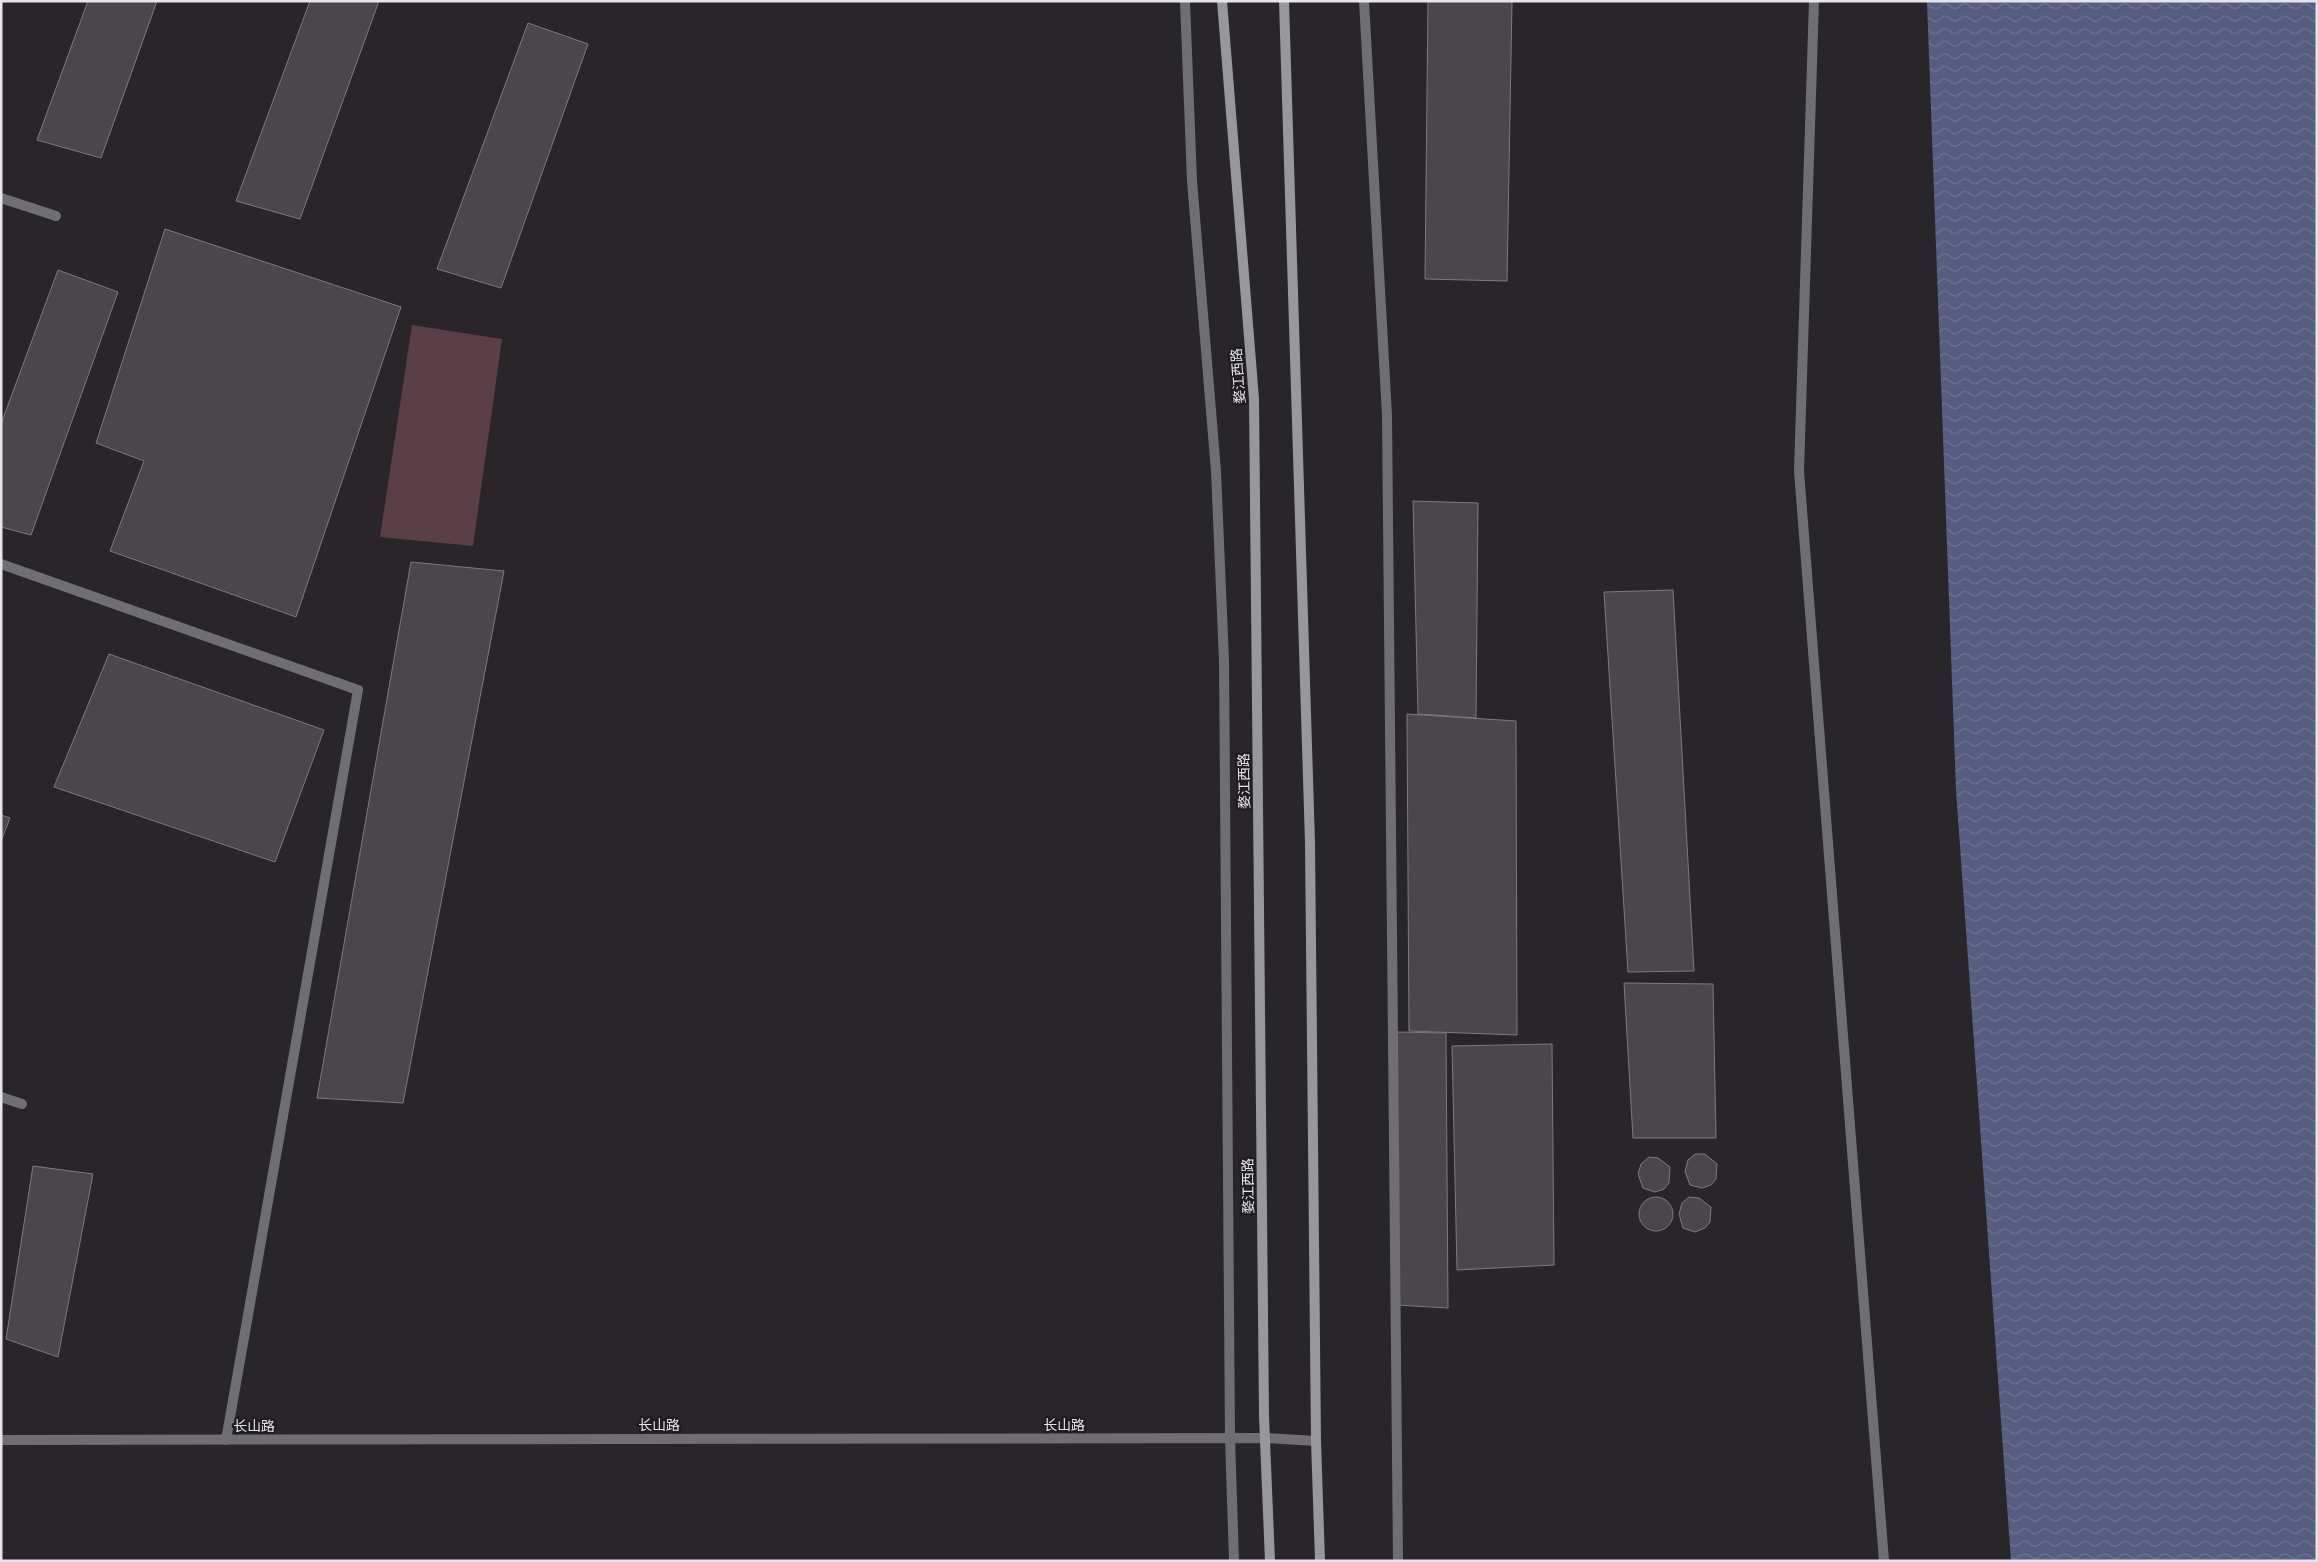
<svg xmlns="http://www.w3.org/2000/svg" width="2318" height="1562" viewBox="0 0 2318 1562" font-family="'Noto Sans','Noto Sans SC',sans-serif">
	<defs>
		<pattern id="water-waves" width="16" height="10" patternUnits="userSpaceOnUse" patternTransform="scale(1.25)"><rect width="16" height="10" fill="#575c81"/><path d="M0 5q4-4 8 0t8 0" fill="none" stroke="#6f7393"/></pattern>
	</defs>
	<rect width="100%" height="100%" fill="#29262a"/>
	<path fill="#5a3f47" d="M 412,325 L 502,339 L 473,546 L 380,537 Z"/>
	<path fill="url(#water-waves)" d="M 1927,1 L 2317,1 L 2317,1561 L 2011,1561 L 1956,790 Z"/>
	<g fill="#4b4649" stroke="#7f797d">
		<path d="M 88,1 L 157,1 L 101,158 L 37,140 Z"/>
		<path d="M 310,1 L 379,1 L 300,219 L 236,201 Z"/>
		<path d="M 1428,1 L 1512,1 L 1507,281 L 1425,279 Z"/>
		<path d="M 528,23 L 588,44 L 501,288 L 437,269 Z"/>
		<path d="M 165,229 L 401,307 L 296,617 L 110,551 L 144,461 L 96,443 Z"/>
		<path d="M 58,270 L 118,292 L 31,535 L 1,527 L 1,424 Z"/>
		<path d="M 1413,501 L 1478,503 L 1476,718 L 1418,714 Z"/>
		<path d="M 411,562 L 504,571 L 403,1103 L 317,1098 Z"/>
		<path d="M 1673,590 L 1694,971 L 1628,972 L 1604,592 Z"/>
		<path d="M 109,654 L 324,730 L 275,862 L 54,787 Z"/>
		<path d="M 1407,714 L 1516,721 L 1517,1035 L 1409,1031 Z"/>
		<path d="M 1,815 L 10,818 L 1,841 Z"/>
		<path d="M 1624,983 L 1713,984 L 1716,1138 L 1633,1138 Z"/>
		<path d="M 1397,1032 L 1446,1033 L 1448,1308 L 1397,1305 Z"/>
		<path d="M 1552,1044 L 1554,1265 L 1457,1270 L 1452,1046 Z"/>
		<path d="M 1695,1154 L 1705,1154 L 1717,1164 L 1716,1179 L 1711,1185 L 1702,1188 L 1690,1185 L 1685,1171 L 1688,1160 Z"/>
		<path d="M 1649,1157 L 1658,1158 L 1670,1167 L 1669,1183 L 1664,1189 L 1655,1192 L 1643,1188 L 1638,1174 L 1641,1164 Z"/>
		<path d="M 33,1166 L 93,1174 L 58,1357 L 6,1339 Z"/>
		<path d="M 1689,1197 L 1699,1198 L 1711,1207 L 1710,1222 L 1705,1228 L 1695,1232 L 1683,1228 L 1679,1214 L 1682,1203 Z"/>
		<circle cx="1656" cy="1214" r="17"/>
	</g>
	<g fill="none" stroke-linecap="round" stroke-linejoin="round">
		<g stroke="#6f6e71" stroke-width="10">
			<path d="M 1185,1 L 1192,181 L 1216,471 L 1224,661 L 1230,1438 L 1234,1561"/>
			<path d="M 1364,1 L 1387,415 L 1398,1561"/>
		</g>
		<path stroke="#6f6e71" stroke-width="10" d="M 1814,1 L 1799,471 L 1884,1561"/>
		<g stroke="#6f6e71" stroke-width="10">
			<path d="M 1,198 L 56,216"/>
			<path d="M 1,564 L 358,690 L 226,1440"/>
			<path d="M 1,1097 L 22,1104"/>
		</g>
		<path stroke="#6f6e71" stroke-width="10" d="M 1,1440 L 1265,1438 L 1316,1441"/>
		<g stroke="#98979b" stroke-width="10">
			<path d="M 1222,1 L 1254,399 L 1264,1416 L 1270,1561"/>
			<path d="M 1284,1 L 1310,843 L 1316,1441 L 1320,1561"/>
		</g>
	</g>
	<g text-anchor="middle" stroke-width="4.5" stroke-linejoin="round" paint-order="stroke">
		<g font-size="14" fill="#e7e5e7" stroke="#1f1c20">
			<text transform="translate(1238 376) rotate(-94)" y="5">婺江西路</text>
			<text transform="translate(1244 781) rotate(-91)" y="5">婺江西路</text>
			<text transform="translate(1248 1186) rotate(-91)" y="5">婺江西路</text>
			<text x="659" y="1430">长山路</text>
			<text x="1064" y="1430">长山路</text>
			<text x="254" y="1431">长山路</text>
		</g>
	</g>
	<rect width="2318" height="1562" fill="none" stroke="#e7e5e7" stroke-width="5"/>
</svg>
